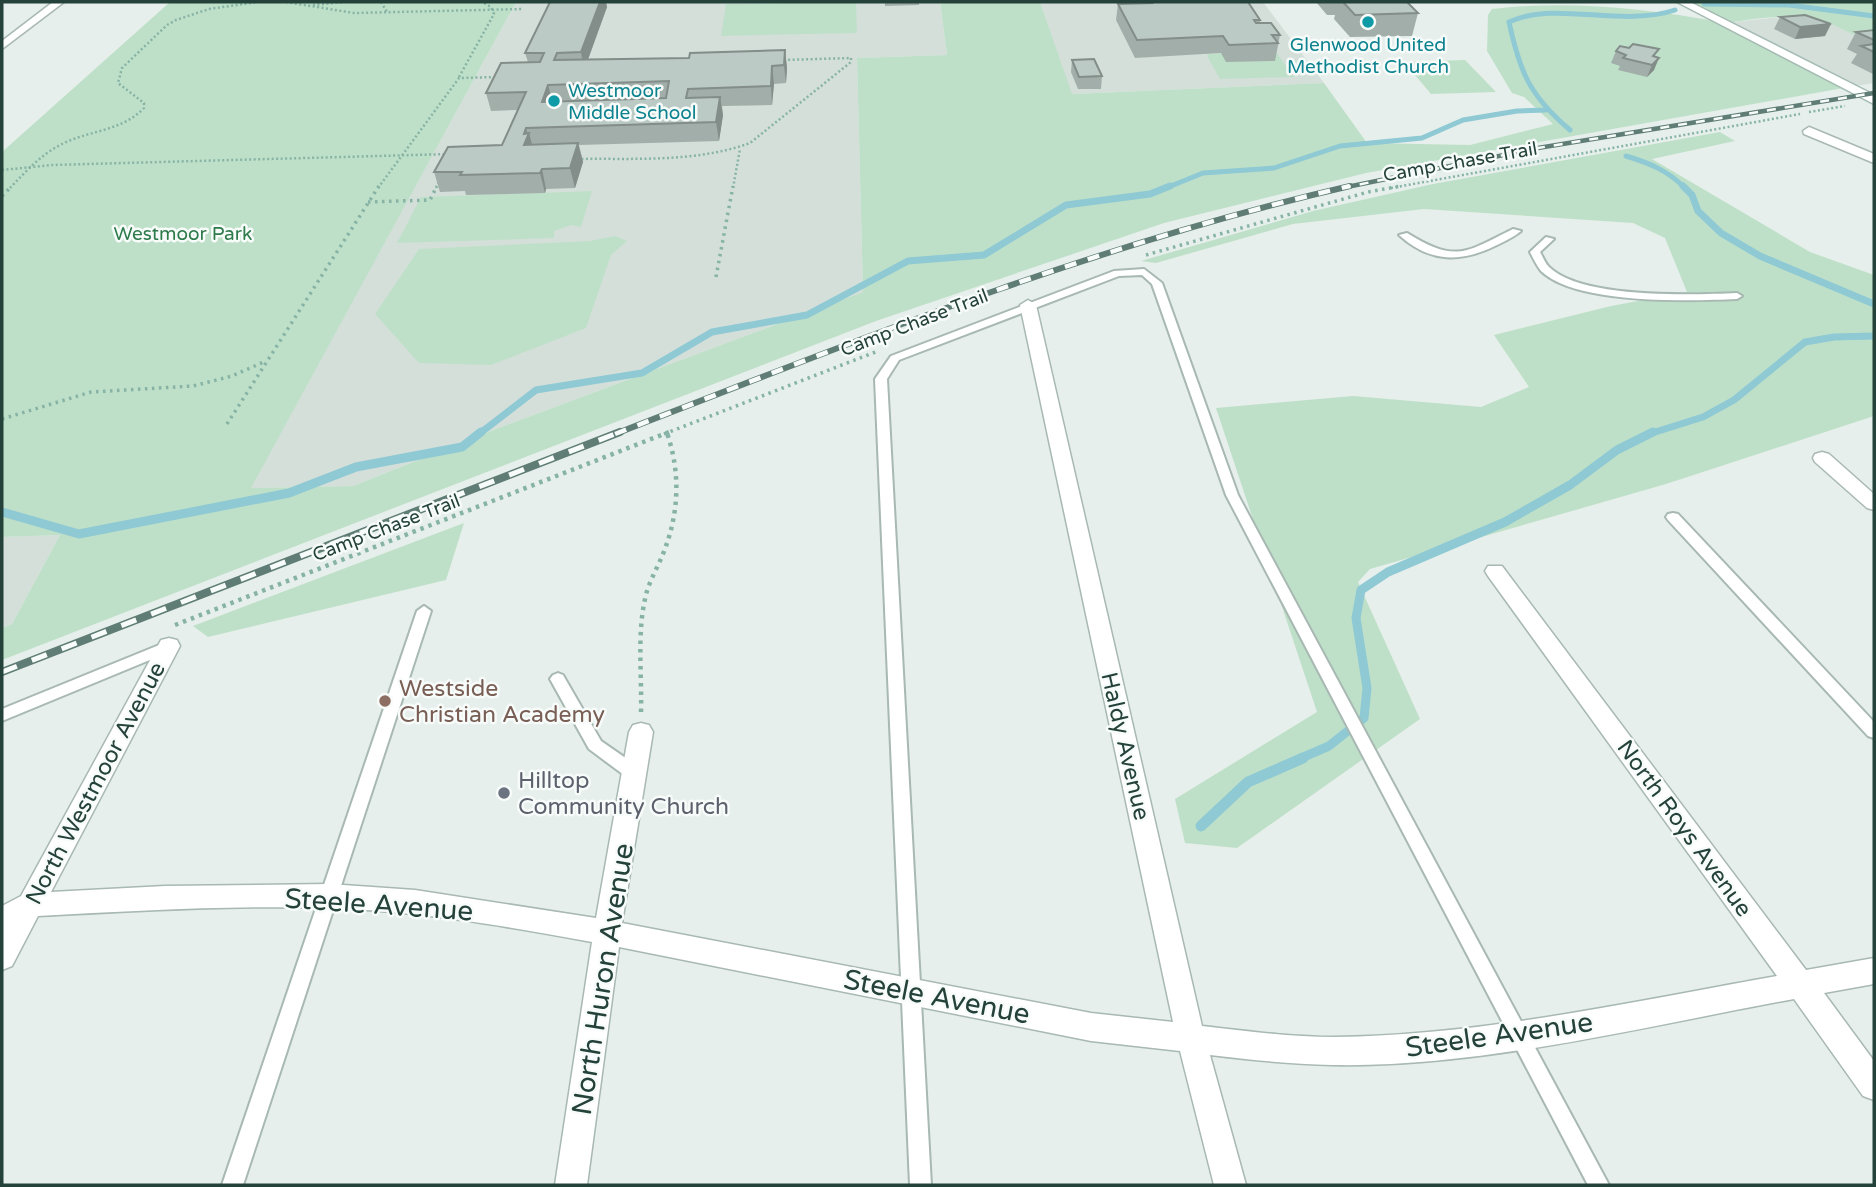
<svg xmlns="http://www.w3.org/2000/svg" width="1876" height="1187" viewBox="0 0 1876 1187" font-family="'Varela Round',sans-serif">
	<rect width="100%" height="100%" fill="#e6efeb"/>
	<g fill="#d4dfda">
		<path d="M 516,2 L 940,2 L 947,55 L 857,58 L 863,292 L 496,429 L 353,486 L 250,488 Z"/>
		<path d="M 1040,2 L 1263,2 L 1324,83 L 1071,94 Z"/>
		<path d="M 1781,17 L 1823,20 L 1864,39 L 1874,38 L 1874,83 L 1849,87 L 1724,23 Z"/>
		<path d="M 60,535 L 12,624 L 2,628 L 2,537 Z"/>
	</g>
	<g fill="#bfe0c8">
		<path d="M 170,2 L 516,2 L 251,488 L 353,486 L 496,429 L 863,292 L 857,58 L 947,55 L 940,2 L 1040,2 L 1072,94 L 1324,83 L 1367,143 L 1470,145 L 1553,124 L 1524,97 L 1512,93 L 1487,51 L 1488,15 L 1492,9 C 1566,0 1646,8 1720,22 L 1682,2 L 1874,2 L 1874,38 C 1855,40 1841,26 1823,21 C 1793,12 1756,19 1725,23 L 1849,87 L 1366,173 L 1164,223 L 876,321 L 2,660 L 2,628 L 12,624 L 60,535 L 2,537 L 2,152 Z"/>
		<path d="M 856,2 L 857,33 L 721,36 L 726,4 Z"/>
		<path d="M 1276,52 L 1294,77 L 1220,79 L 1207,56 L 1208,54 Z"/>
		<path d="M 1465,60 L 1496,92 L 1431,94 L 1404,62 Z"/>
		<path d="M 1720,132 L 1735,141 L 1652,159 L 1810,252 L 1874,275 L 1874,416 L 1666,484 L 1370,569 L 1358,582 L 1420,719 L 1237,848 L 1185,843 L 1175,799 L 1317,712 L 1216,408 L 1353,396 L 1481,407 L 1529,387 L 1494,335 L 1611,306 L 1687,292 L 1665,238 L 1633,223 L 1424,209 L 1293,224 L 1156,263 L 1141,261 L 1313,211 L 1433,184 Z"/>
		<path d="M 592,191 L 581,227 L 571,225 L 554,231 L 554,238 L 397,243 L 421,197 Z"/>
		<path d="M 615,236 L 627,241 L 611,255 L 586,328 L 491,365 L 419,363 L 375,314 L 419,249 L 590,241 Z"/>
		<path d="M 464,523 L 446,580 L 208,637 L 193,626 Z"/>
	</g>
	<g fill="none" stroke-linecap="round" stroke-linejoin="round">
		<g stroke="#8ec9d4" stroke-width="5">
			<path d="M 1704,4 L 1789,5 L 1874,16"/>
			<path d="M 1570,130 C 1530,96 1520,73 1509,22 C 1555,0 1621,28 1675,10"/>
			<path d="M 1626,156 C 1649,163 1667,170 1685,188"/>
			<path d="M 1166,188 L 1203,173 L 1274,168 L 1340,146 L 1422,138 L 1463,120 L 1517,111 L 1546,110"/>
		</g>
		<g stroke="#8ec9d4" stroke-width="7">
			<path d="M 1683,186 L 1692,195 L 1698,211 L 1721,233 L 1760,256 L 1874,304"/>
			<path d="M 479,434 L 536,390 L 642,373 L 712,332 L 807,315 L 908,261 L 984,255 L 1066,205 L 1150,194 L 1170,186"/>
			<path d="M 1649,434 L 1703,417 L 1734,400 L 1805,342 L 1834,337 L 1874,336"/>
		</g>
		<g stroke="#8ec9d4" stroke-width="9">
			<path d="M 2,512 L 79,534 L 289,493 L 356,467 L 462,447 L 481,432"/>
			<path d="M 1299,759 L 1329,746 L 1364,718 L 1367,688 L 1356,618 L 1361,590 L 1388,572 L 1505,522 L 1570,485 L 1617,450 L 1653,432"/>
		</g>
		<path stroke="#8ec9d4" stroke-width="11" d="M 1201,826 L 1248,782 L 1303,758"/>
		<defs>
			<g id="service">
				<path d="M 1513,229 L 1521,231 C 1514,237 1505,241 1497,245 C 1461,263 1430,263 1399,235 L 1407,233 C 1456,263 1465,253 1513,229 Z"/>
				<path d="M 1546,237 L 1554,239 L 1540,252 C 1543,257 1545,263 1549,267 C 1582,299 1693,295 1737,293 L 1742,296 L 1737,299 C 1691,301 1576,305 1541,271 C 1537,266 1533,258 1530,252 Z"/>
				<path d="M 1144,269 L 1162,283 L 1238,495 L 1609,1185 L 1588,1185 L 1226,495 L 1152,284 L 1142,275 L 1119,276 L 899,360 L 887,379 L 931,1185 L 910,1185 L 875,379 L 891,356 L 1114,271 Z"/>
				<path d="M 1673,513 L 1678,514 L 1874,722 L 1874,738 L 1868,736 L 1668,520 L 1666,517 L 1668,514 Z"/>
				<path d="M 424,606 L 431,611 L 243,1185 L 222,1185 L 417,611 Z"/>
				<path d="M 169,641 L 174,642 L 176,646 L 174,650 L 2,721 L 2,709 Z"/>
				<path d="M 558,673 L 563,675 L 601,741 L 640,768 L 642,773 L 640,778 L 634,780 L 628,778 L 589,749 L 550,679 L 553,675 Z"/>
			</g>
			<g id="minor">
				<path d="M 53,2 L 64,2 L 2,49 L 2,41 Z"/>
				<path d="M 1809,127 L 1874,154 L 1874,163 L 1804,134 L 1803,131 Z"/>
				<path d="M 1028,300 L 1036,305 L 1202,1026 C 1246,1031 1291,1037 1335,1037 C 1484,1035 1630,1002 1777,976 L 1488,576 L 1485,571 L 1488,566 L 1502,566 L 1806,970 L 1874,958 L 1874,984 L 1824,993 L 1874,1061 L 1874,1100 L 1863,1096 L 1794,999 C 1646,1026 1481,1068 1332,1065 C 1291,1064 1250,1060 1210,1055 L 1246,1185 L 1214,1185 L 1180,1051 L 1091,1041 L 619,947 L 587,1185 L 555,1185 L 592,942 C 505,926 418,911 329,908 C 232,905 135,911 38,916 L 12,966 L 2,970 L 2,906 L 21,896 L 161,640 L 169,638 L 177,640 L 180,646 L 51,892 L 165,886 L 329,884 L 415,890 L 596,918 L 629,732 L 633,725 L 641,723 L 649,725 L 653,732 L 622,923 L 1091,1013 L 1173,1022 L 1020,305 Z"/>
				<path d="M 1822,452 L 1829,454 L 1874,494 L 1874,510 L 1867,508 L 1815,462 L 1813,458 L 1815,454 Z"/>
			</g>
			<path id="secondary" d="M 1677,2 L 1690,2 L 1874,95 L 1874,104 Z"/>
		</defs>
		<use href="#service" stroke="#a8b8b2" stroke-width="4"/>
		<use href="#minor" stroke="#a8b8b2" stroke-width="3"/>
		<use href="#secondary" stroke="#a4bbb3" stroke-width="3"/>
		<g stroke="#86b3a5" stroke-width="2.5" stroke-dasharray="2 2.5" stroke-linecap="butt">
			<path d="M 286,2 L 354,13 L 522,9"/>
			<path d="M 381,2 L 387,12"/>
			<path d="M 313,5 L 344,2"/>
			<path d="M 459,77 L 494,14 L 491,7 L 482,2"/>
			<path d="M 1809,112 L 1845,106"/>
			<path d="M 577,159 C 634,158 695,163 750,143 L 851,62 L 851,58 L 783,60"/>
			<path d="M 2,170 L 52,165 L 450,154"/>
			<path d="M 10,188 C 25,172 41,155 60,145 C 88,130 121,132 144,108 L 144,103 L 118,83 L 122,68 L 167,25 L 176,20 L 209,9 L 258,2"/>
			<path d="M 378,188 L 459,78 L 499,77"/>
			<path d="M 436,188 L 440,180"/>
			<path d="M 733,188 L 740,149"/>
			<path d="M 1391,188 L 1800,114"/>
		</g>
		<g stroke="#86b3a5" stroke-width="3.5" stroke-dasharray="2.5 4.5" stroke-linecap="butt">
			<path d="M 2,196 L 12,186"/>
			<path d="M 368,202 L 430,200 L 437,186"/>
			<path d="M 1146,255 L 1368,192 L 1401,186"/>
			<path d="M 716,277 L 733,186"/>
			<path d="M 2,419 L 91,392 L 193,386 L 232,376 L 266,361"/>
			<path d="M 227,424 L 379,186"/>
			<path d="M 664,434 L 878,351"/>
		</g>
		<g stroke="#86b3a5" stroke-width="4.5" stroke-dasharray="3.5 5" stroke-linecap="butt">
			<path d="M 175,625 L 669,432"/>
			<path d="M 641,712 C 642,675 637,635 645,599 C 648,583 657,569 663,554 C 679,514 681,474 667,433"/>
		</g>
		<use href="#service" fill="#fff" fill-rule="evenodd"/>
		<use href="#minor" fill="#fff" fill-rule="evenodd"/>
		<use href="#secondary" fill="#fff" fill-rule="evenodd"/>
		<defs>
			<path id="rail-far2" d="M 1342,188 L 1538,148 L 1874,93"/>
			<path id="rail-far1" d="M 615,434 C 857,340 1097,244 1350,186"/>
			<path id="rail" d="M 2,672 L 620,432"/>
		</defs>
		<use href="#rail-far2" stroke="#5f7d75" stroke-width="4.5"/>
		<use href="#rail-far1" stroke="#5f7d75" stroke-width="6"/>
		<use href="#rail" stroke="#5f7d75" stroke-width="8"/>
		<use href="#rail-far2" stroke="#f7fbf9" stroke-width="2.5" stroke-dasharray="9" stroke-linecap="butt"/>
		<use href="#rail-far1" stroke="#f7fbf9" stroke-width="4.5" stroke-dasharray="12" stroke-linecap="butt"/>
		<use href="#rail" stroke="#f7fbf9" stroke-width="5" stroke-dasharray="16" stroke-linecap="butt"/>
	</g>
	<g fill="#a1aea9">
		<path d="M 550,2 L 606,2 L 607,7 L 588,60 L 689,58 L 785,50 L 787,68 L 786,83 L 774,84 L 772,105 L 722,106 L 723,115 L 719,141 L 579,145 L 583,162 L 575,188 L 546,189 L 545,193 L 466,195 L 465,191 L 440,192 L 434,172 L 502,145 L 518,110 L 491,111 L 486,93 L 528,62 L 525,53 Z"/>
		<path d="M 785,2 L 838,2 L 785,3 Z"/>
		<path d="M 885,2 L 919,2 L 919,5 L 885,6 Z"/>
		<path d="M 1147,2 L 1224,2 L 1260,20 L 1260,23 L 1280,35 L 1275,61 L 1226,62 L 1221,53 L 1135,58 L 1116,20 L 1118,4 L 1147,3 Z"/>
		<path d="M 1316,2 L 1407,2 L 1418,13 L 1412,36 L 1350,37 L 1334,19 L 1335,15 L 1327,15 Z"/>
		<path d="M 1780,17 L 1825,36 L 1795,39 L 1774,29 Z"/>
		<path d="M 1874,30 L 1874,73 L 1873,74 L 1851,63 L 1857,54 L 1847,49 L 1856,32 Z"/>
		<path d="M 1616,51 L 1656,57 L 1654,70 L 1647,77 L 1618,70 L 1620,66 L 1611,63 Z"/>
		<path d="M 1072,60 L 1102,76 L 1101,89 L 1078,89 L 1071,72 Z"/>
	</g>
	<g fill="#838d89">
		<path d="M 600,2 L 606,2 L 607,7 L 584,70 L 581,52 Z"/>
		<path d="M 1831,24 L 1825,36 L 1795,39 L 1800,27 Z"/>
		<path d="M 785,50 L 787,68 L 786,83 L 784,65 Z"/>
		<path d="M 1659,58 L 1654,70 L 1647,77 L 1652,65 Z"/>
		<path d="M 772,66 L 774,84 L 772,105 L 771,86 Z"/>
		<path d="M 548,85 L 553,103 L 542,102 Z"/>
		<path d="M 720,97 L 723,115 L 719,141 L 716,122 Z"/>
		<path d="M 526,128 L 528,136 L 529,133 L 534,152 L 524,145 L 524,134 Z"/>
		<path d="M 578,143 L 583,162 L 575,188 L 570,168 Z"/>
		<path d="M 542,169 L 546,189 L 545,193 L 540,173 Z"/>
	</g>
	<g fill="#bbcac4" stroke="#838d89" stroke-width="2" fill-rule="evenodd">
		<path d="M 550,2 L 600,2 L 581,52 L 557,53 L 554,60 L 689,58 L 690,53 L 785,50 L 784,65 L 772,66 L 771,86 L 688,89 L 686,98 L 720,97 L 716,122 L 526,128 L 524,134 L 529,133 L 524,145 L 578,143 L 570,168 L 542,169 L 540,173 L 460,175 L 462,172 L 434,172 L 448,147 L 502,145 L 526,92 L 486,93 L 501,63 L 540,62 L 544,53 L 525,53 ZM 669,81 L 666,98 L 542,102 L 548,85 Z"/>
		<path d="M 1151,2 L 1248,2 L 1260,20 L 1254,20 L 1256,23 L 1271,23 L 1280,35 L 1272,35 L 1278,43 L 1229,45 L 1223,36 L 1137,40 L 1118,4 L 1152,3 Z"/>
		<path d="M 1343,2 L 1407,2 L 1418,13 L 1355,15 Z"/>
		<path d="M 1805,15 L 1831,24 L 1800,27 L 1780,17 Z"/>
		<path d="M 1874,30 L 1874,40 L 1856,32 Z"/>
		<path d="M 1633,44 L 1659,49 L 1653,56 L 1659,58 L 1652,65 L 1623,58 L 1626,55 L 1616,51 L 1620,46 L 1629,48 Z"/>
		<path d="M 1874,44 L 1874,52 L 1861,46 Z"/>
		<path d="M 1094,59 L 1102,76 L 1079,77 L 1072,60 Z"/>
	</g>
	<g fill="#0f9aa8" stroke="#f7fbf9" stroke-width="2.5">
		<circle cx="1368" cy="22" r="7"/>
		<circle cx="554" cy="101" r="7"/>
	</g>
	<circle fill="#8d6e63" stroke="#f7fbf9" stroke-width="2.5" cx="385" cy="701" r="7"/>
	<circle fill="#6b7280" stroke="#f7fbf9" stroke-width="2.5" cx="504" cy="793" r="7"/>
	<g text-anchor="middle" stroke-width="5" stroke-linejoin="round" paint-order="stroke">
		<g font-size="19" fill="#0d838f" stroke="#f7fbf9">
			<text x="1368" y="51">Glenwood United<tspan x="1368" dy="22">Methodist Church</tspan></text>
			<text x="568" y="97" text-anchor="start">Westmoor<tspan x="568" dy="22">Middle School</tspan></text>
		</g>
		<g font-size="19" fill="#24423a" stroke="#f7fbf9">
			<text transform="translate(1460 161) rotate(-10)" y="7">Camp Chase Trail</text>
			<text transform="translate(914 322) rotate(-21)" y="7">Camp Chase Trail</text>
			<text transform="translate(386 527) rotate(-21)" y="7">Camp Chase Trail</text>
		</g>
		<g font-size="19" fill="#2d7a4b" stroke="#f7fbf9">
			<text x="183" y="240">Westmoor Park</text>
		</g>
		<g font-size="23" fill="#785e54" stroke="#f7fbf9" text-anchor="start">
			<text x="399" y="696">Westside<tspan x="399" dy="26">Christian Academy</tspan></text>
		</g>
		<g font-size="23" fill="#24423a" stroke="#f7fbf9">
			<text transform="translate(1126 746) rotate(77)" y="8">Haldy Avenue</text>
			<text transform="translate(95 783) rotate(-62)" y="8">North Westmoor Avenue</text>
			<text transform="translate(1685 828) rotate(54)" y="8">North Roys Avenue</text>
		</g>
		<g font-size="23" fill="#5b616d" stroke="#f7fbf9" text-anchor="start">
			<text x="518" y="788">Hilltop<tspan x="518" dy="26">Community Church</tspan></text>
		</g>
		<g font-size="28" fill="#24423a" stroke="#f7fbf9">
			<text transform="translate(379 904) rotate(4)" y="10">Steele Avenue</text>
			<text transform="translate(602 979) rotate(-81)" y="10">North Huron Avenue</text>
			<text transform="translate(937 996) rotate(11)" y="10">Steele Avenue</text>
			<text transform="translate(1499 1034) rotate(-8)" y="10">Steele Avenue</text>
		</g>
	</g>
	<rect width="1876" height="1187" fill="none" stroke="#24423a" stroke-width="7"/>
</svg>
